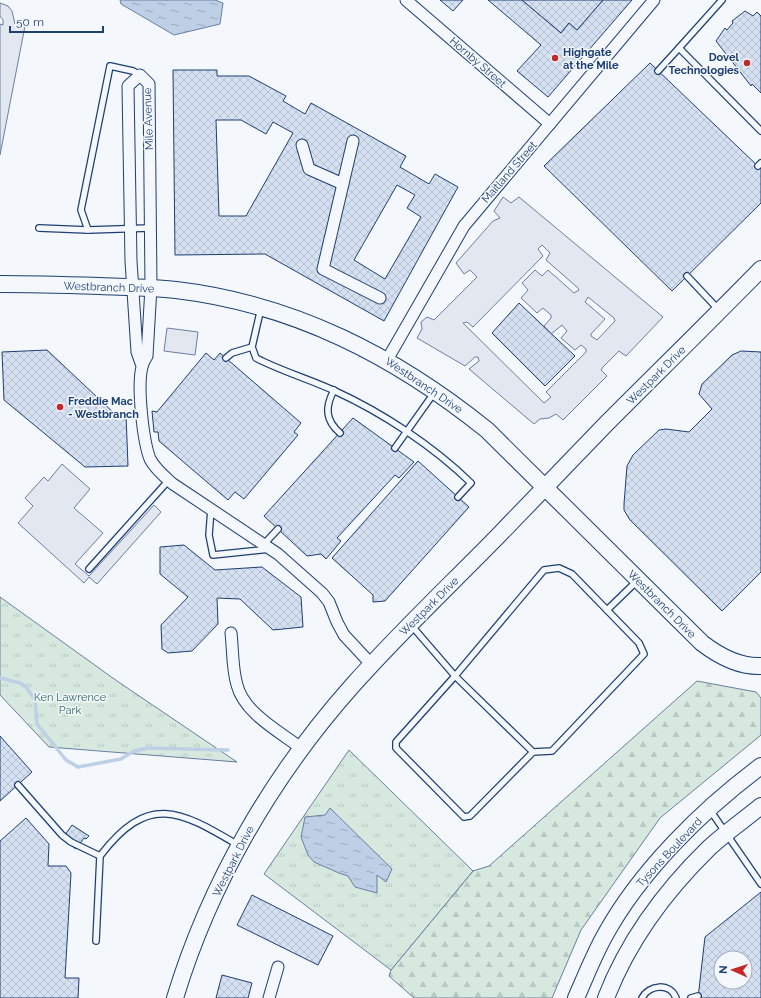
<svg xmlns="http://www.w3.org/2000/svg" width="761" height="998" viewBox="0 0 761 998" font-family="Raleway,sans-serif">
	<defs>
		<pattern id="forest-firs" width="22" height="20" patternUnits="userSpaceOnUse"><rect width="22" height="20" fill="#d7e8df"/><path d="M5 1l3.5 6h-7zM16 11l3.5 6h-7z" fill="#b8c8c3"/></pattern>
		<pattern id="park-tufts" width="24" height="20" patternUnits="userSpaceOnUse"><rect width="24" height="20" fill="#d7e8df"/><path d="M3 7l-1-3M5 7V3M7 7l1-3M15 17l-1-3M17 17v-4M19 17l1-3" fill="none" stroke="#b8c8c3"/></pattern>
		<pattern id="water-ripples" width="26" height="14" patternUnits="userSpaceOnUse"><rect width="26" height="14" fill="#bed0e5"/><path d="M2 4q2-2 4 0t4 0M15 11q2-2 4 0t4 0" fill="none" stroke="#9aaabe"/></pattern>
		<pattern id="building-cross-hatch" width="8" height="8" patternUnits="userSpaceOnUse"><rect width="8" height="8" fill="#d5e0f0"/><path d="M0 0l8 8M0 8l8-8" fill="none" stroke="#b6c1d1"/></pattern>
	</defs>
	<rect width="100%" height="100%" fill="#f4f7fb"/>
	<path fill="url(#forest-firs)" stroke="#687fa3" d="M 697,681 L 756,692 L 761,698 L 761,735 L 660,818 L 581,930 L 552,998 L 414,998 L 389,976 L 391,970 L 473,871 L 489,866 Z"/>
	<g fill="url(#park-tufts)" stroke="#687fa3">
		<path d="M 0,597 L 117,681 L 237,762 L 49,747 L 0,695 Z"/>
		<path d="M 349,750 L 473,871 L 391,970 L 264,874 Z"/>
	</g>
	<g fill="#e3e8f0" stroke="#687fa3" fill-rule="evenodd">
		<path d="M 0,3 L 8,6 L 12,11 L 15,24 L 25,26 L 0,155 L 0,24 L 3,25 L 3,20 L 0,16 Z"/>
		<path d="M 503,197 L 511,203 L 519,197 L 663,317 L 626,356 L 619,351 L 603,367 L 601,370 L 607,376 L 563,420 L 556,414 L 549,418 L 540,419 L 534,424 L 469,369 L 479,361 L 478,357 L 475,357 L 465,366 L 417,338 L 422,329 L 421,322 L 427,317 L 434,320 L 477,277 L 470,270 L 464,274 L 456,263 L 493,221 L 500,218 L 494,211 ZM 542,245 L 550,253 L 546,260 L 578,288 L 579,290 L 574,293 L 548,270 L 542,276 L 535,270 L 522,283 L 528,290 L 521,298 L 537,313 L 543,308 L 551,315 L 551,318 L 544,326 L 551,334 L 562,325 L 567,331 L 561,338 L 575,350 L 581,345 L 586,349 L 586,352 L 546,392 L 551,397 L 544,403 L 463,323 L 467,322 L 473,327 L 543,256 L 538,249 ZM 588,297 L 614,318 L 615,321 L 597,340 L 591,336 L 591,334 L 605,319 L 585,302 Z"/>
		<path d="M 167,328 L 198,332 L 195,355 L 164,351 Z"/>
		<path d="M 62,464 L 90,489 L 74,508 L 103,533 L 75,564 L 89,576 L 154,505 L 161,512 L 97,584 L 89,577 L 84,583 L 18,523 L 33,506 L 25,498 L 44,477 L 48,481 Z"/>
	</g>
	<g fill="url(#water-ripples)" stroke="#687fa3">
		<path d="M 120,0 L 215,0 L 223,3 L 220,24 L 174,35 L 121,4 Z"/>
		<path d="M 330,808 L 392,869 L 386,882 L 377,875 L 377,893 L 355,887 L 348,876 L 339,873 L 314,862 L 308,855 L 301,837 L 305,817 L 325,815 Z"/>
	</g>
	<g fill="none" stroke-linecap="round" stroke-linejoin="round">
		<path stroke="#bed0e5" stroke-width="3.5" d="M 0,678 L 20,683 L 26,687 L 35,700 L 37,724 L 66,760 L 78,767 L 121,759 L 134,751 L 148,748 L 228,750"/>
	</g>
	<g fill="url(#building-cross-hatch)" stroke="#1d3f73" fill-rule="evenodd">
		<path d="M 440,0 L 463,0 L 453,11 Z"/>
		<path d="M 488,0 L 522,0 L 561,33 L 569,23 L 577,30 L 603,0 L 632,0 L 548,97 L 517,71 L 541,45 Z"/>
		<path d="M 522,0 L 603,0 L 577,30 L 569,23 L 561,33 Z"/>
		<path d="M 745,11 L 753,16 L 757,12 L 761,16 L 761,93 L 752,84 L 751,86 L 716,41 L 725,28 L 727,30 L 733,23 L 732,21 Z"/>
		<path d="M 650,63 L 761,169 L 761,203 L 672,291 L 544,166 Z"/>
		<path d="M 173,70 L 217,70 L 217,76 L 249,76 L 286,96 L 283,101 L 305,114 L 311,103 L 406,156 L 400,167 L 429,184 L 435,174 L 458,187 L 384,321 L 265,254 L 175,255 ZM 216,120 L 241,120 L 266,134 L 273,122 L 293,133 L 246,216 L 219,216 ZM 397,185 L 415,195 L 407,208 L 421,217 L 385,279 L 354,260 Z"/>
		<path d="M 519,303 L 575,356 L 545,386 L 492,333 Z"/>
		<path d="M 47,350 L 116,415 L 126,414 L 128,466 L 85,467 L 4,400 L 2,352 Z"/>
		<path d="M 741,351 L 761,352 L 761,572 L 722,611 L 630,520 L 624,510 L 624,504 L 627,466 L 633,455 L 659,430 L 666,429 L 689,432 L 712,409 L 699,394 L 702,384 L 732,355 Z"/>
		<path d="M 206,353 L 214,360 L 220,353 L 301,423 L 294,432 L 298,435 L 244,499 L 235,492 L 228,500 L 159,441 L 158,432 L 154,432 L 152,411 L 157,412 Z"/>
		<path d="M 353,418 L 414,462 L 399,478 L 395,475 L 337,538 L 341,541 L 326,559 L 321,554 L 307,556 L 264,516 Z"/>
		<path d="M 418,461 L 469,507 L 385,601 L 373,602 L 373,595 L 332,558 Z"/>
		<path d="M 184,545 L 215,570 L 262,567 L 301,597 L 303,627 L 273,630 L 240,599 L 217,598 L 218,624 L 192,651 L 168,653 L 162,649 L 161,625 L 188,597 L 160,574 L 160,547 Z"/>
		<path d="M 0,736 L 32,772 L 0,801 Z"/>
		<path d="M 26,818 L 49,844 L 48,866 L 66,866 L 71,873 L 65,978 L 79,978 L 78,998 L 0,998 L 0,841 Z"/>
		<path d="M 72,825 L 89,836 L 86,839 L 84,838 L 76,849 L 62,839 Z"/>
		<path d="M 761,892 L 761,998 L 698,998 L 705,937 ZM 721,958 L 745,958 L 745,982 L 721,982 Z"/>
		<path d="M 252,895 L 333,936 L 318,965 L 237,925 Z"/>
		<path d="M 222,975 L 252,983 L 248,998 L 216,998 Z"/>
	</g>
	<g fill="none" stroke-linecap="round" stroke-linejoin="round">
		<defs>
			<g id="lane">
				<path d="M 722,0 L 679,48 L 761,131"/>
				<path d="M 658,71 L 679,48"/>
				<path d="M 758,166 L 761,163"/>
				<path d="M 39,228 L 88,230 L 150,228"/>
				<path d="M 88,230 L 81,210 L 110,66 L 133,71 L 140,75"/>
				<path d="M 687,276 L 718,309"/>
				<path d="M 252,347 L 261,308"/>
				<path d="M 226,358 L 232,353 L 252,347 L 256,358 C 281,371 309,379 335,391 C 383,413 433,446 471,483 L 458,497"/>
				<path d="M 334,390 C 325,407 325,420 340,433"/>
				<path d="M 395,448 L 434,393"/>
				<path d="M 211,509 L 209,535 L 213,555 L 270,549"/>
				<path d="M 264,544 L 278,529"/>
				<path d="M 89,569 L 169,480"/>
				<path d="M 607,610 L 637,581"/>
				<path d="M 411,625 L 455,676 L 533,752 L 552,751 L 644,654 L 639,643 L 572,574 L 559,568 L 544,570 L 455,676 L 396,742 L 396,748 L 464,817 L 470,816 L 533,752"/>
				<path d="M 18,785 L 62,835 L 71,842 L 100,856 C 148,793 179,810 238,845"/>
				<path d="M 710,810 L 761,884"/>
				<path d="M 96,941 L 100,856"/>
				<path d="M 642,998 C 649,985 670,982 676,998"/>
				<path d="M 691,998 L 698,996"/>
			</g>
			<g id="street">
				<path d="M 406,0 L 550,124"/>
				<path d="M 353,141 L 323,269 L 380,298"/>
				<path d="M 302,145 L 309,169 L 343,184"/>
				<path d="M 387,360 L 464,226 L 654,0"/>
				<path d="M 142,366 L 137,352 L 131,261 L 128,86 L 140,75 L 149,84 L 151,287 L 147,356 C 145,359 143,363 142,367 C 137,386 143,441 150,459 C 155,469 165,477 173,484 L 278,554 L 322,593 L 329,602 L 337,622 L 344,635 L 371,664"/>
				<path d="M 231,633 C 233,650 232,668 237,685 C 244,713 280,732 301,748"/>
				<path d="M 269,998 L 278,967"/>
			</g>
			<g id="secondary">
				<path d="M 0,284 C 33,284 67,285 100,286 C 125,287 150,287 176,290 C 294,304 395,356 487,430 L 702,643 C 719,656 739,667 761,666"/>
				<path d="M 175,998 C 210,883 272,776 352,686 C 398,634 449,586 498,536 C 534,499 570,461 606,424 C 658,372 710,321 761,269"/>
				<path d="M 576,998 C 585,978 593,957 604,937 C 639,872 702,810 761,766"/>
				<path d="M 606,998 C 628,941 665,891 709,848 C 725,833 744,820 761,806"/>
			</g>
		</defs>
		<use href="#lane" stroke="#1d3f73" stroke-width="8"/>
		<use href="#street" stroke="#1d3f73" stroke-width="13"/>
		<use href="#secondary" stroke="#1d3f73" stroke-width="18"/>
		<use href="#lane" stroke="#f4f7fb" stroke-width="5.5"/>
		<use href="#street" stroke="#f4f7fb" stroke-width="11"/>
		<use href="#secondary" stroke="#f4f7fb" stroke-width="16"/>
	</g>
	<g fill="#c62828" stroke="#f4f7fb" stroke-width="1.5">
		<circle cx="555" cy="58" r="4"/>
		<circle cx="747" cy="63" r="4"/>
		<circle cx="60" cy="407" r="4"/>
	</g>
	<g text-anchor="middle" stroke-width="3" stroke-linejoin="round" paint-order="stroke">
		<g font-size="11" font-weight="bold" fill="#1d3f73" stroke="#f4f7fb" text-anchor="start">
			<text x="563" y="56">Highgate<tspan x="563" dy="13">at the Mile</tspan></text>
			<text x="739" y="61" text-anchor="end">Dovel<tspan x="739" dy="13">Technologies</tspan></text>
			<text x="68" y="405">Freddie Mac<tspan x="68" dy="13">- Westbranch</tspan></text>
		</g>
		<g font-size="11" fill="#1d3f73" stroke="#f4f7fb">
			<text transform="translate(478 62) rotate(41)" y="4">Hornby Street</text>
			<text transform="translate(148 119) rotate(-92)" y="4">Mile Avenue</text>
			<text transform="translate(509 172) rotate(-49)" y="4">Maitland Street</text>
			<text transform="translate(109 287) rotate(2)" y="4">Westbranch Drive</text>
			<text transform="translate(656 375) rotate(-45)" y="4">Westpark Drive</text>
			<text transform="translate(424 385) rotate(34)" y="4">Westbranch Drive</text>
			<text transform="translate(662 604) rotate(45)" y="4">Westbranch Drive</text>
			<text transform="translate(429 606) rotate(-45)" y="4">Westpark Drive</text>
			<text transform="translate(669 852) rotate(-47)" y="4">Tysons Boulevard</text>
			<text transform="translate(233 861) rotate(-63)" y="4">Westpark Drive</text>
		</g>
		<g font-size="11" fill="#2c6c60" stroke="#f4f7fb">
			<text x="70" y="701">Ken Lawrence<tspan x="70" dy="13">Park</tspan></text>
		</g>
	</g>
	<g transform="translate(733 970) rotate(273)"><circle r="19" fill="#f4f7fb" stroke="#9eadc5"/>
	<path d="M0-3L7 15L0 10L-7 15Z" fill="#c62828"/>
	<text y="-6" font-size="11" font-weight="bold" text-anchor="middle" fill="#1d3f73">N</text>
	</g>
	<path d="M10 26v6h93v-6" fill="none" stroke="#1d3f73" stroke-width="2"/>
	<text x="16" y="26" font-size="12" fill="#1d3f73" stroke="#f4f7fb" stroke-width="3" paint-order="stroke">50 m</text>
</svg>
